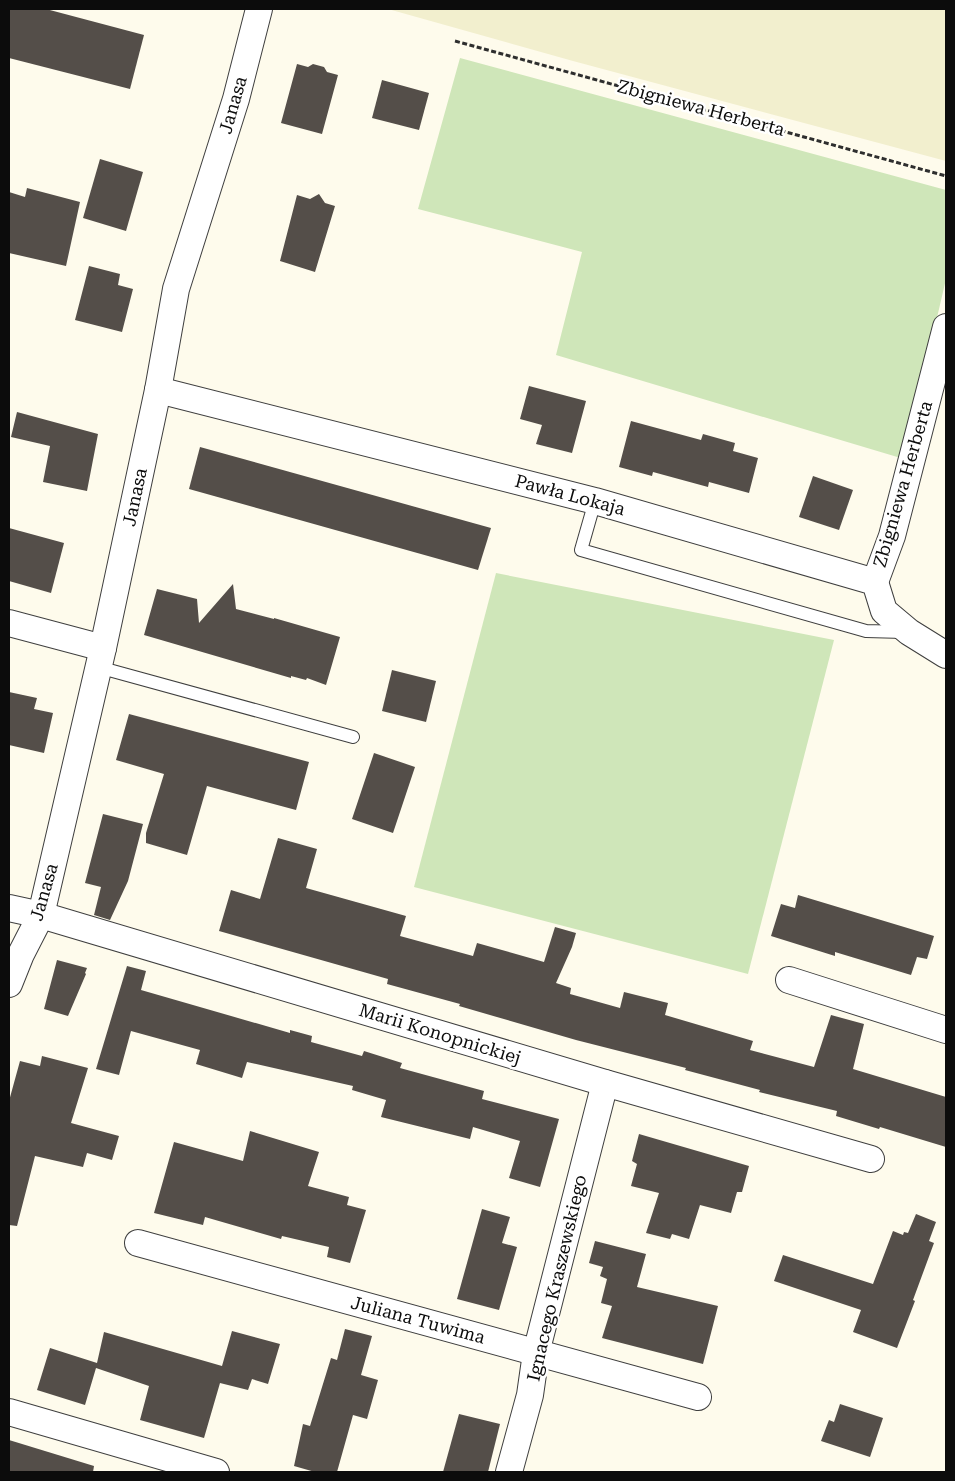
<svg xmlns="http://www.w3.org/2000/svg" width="955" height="1481" viewBox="0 0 955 1481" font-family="'Roboto Serif',serif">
	<rect width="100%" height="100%" fill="#fefbec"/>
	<path fill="#f2efce" d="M 388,9 L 946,9 L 946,161 L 573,61 Z"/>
	<g fill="#cfe6b9">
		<path d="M 460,58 L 946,190 L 946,279 L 904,459 L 556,355 L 582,252 L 418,209 Z"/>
		<path d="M 496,573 L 834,640 L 748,974 L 414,887 Z"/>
	</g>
	<g fill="#544e49">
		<path d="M 9,9 L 46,9 L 144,35 L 130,89 L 9,58 Z"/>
		<path d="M 297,64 L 308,67 L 313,64 L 324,67 L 327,72 L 338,75 L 322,134 L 281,123 Z"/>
		<path d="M 382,80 L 429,93 L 419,130 L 372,118 Z"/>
		<path d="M 100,159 L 143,172 L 126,231 L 83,218 Z"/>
		<path d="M 27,188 L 80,202 L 66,266 L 9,253 L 9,192 L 25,197 Z"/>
		<path d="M 319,194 L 325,203 L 335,206 L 315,272 L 280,261 L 297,195 L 310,199 Z"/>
		<path d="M 89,266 L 120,274 L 118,285 L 133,289 L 122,332 L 75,320 Z"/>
		<path d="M 529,386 L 586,401 L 572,453 L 536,444 L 542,425 L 520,419 Z"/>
		<path d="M 17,412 L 98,434 L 87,491 L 43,482 L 50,446 L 11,437 Z"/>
		<path d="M 631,421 L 701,440 L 703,434 L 735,443 L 733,451 L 758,458 L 749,493 L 709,482 L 708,487 L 653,472 L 652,476 L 619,467 Z"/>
		<path d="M 200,447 L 491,528 L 478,570 L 189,489 Z"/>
		<path d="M 813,476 L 853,490 L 839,530 L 799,517 Z"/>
		<path d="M 9,528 L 64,543 L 51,593 L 9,581 Z"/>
		<path d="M 233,584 L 236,609 L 274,619 L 274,618 L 340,637 L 326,685 L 307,678 L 306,680 L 291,676 L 291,678 L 144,635 L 157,589 L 197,599 L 199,623 Z"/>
		<path d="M 392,670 L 436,681 L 426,722 L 382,711 Z"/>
		<path d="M 9,692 L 37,698 L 34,709 L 53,713 L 44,753 L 9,745 Z"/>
		<path d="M 129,714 L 309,762 L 296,810 L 207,786 L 187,855 L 146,843 L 146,833 L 164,774 L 116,760 Z"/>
		<path d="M 374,753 L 415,767 L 393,833 L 352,819 Z"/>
		<path d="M 103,814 L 143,824 L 128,881 L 110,920 L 94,915 L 101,887 L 85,883 Z"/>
		<path d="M 278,838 L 317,849 L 306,888 L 406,916 L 400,936 L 473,956 L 477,943 L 544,962 L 555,927 L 576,933 L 572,947 L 556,983 L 571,988 L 570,994 L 620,1008 L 624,992 L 668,1003 L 665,1015 L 753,1041 L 750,1050 L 814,1067 L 831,1015 L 864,1024 L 853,1069 L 946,1097 L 946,1147 L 880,1127 L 879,1129 L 836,1116 L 837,1111 L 759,1092 L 760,1090 L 685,1070 L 686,1068 L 576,1040 L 459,1006 L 460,1004 L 387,984 L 388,979 L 219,931 L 231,890 L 260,899 Z"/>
		<path d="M 798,895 L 934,936 L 927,959 L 917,957 L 911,975 L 835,952 L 835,956 L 771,936 L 781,904 L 795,908 Z"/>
		<path d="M 57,960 L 87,968 L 85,973 L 86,974 L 68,1016 L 44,1009 Z"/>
		<path d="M 127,966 L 146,971 L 141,990 L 290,1033 L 290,1030 L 312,1036 L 311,1042 L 362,1056 L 364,1051 L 402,1063 L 400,1068 L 484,1091 L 482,1099 L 559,1119 L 540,1187 L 509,1178 L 520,1141 L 473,1127 L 470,1139 L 381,1117 L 386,1100 L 352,1090 L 353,1086 L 247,1062 L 242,1078 L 196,1064 L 200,1050 L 131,1031 L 119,1075 L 96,1069 Z"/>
		<path d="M 42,1056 L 88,1068 L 71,1123 L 119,1136 L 112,1160 L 87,1153 L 83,1167 L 35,1156 L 17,1226 L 9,1225 L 9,1101 L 20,1061 L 40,1066 Z"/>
		<path d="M 250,1131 L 319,1152 L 308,1186 L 349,1197 L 347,1205 L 366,1210 L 350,1263 L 327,1257 L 329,1247 L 282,1236 L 281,1239 L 205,1217 L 203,1225 L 154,1213 L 174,1142 L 243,1161 Z"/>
		<path d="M 639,1134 L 749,1166 L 742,1192 L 737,1192 L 731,1213 L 700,1205 L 689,1239 L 672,1234 L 670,1239 L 646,1233 L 659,1193 L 631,1186 L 637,1164 L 632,1161 Z"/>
		<path d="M 482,1209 L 510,1217 L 502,1243 L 517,1247 L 499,1310 L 457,1299 Z"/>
		<path d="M 916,1214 L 936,1222 L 929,1241 L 934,1243 L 913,1300 L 915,1301 L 897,1348 L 853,1332 L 861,1310 L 774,1281 L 783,1255 L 873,1284 L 893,1231 L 903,1235 L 904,1232 L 908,1233 Z"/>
		<path d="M 595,1241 L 646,1254 L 637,1287 L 718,1306 L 703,1364 L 602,1338 L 612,1306 L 601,1303 L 607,1279 L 600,1276 L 603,1267 L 589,1263 Z"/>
		<path d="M 345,1329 L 372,1336 L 361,1375 L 378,1380 L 367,1419 L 353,1415 L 337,1472 L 315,1472 L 294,1466 L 303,1424 L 310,1426 L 331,1358 L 337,1360 Z"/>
		<path d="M 232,1331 L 280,1344 L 268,1384 L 252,1379 L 248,1390 L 220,1383 L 204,1438 L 140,1420 L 149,1386 L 96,1368 L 85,1405 L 37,1390 L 50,1348 L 97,1363 L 104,1332 L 222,1366 Z"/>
		<path d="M 840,1404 L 883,1418 L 870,1457 L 821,1441 L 829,1420 L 834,1422 Z"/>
		<path d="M 459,1414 L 500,1424 L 488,1472 L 443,1472 Z"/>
		<path d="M 9,1440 L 94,1466 L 93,1472 L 9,1472 Z"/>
	</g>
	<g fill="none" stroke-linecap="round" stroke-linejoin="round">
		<defs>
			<g id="lane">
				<path d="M 595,501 L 581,550 L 866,631 L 904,632"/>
				<path d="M 98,667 L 353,737"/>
			</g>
			<g id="street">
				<path d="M 158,390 L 595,501 L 875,582 L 884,611 L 909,632 L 946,655"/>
				<path d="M 875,582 L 892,536 L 946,327"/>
				<path d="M 9,623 L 103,648"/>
				<path d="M 9,908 L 41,915 L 605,1083 L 871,1159"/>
				<path d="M 789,980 L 946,1030"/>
				<path d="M 9,984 L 21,954 L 41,915 L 103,648 L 158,390 L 176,289 L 236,99 L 259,9"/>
				<path d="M 138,1243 L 698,1397"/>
				<path d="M 9,1412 L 216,1472"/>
				<path d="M 509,1472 L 530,1395 L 536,1353 L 605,1083"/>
			</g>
		</defs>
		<use href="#lane" stroke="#3f3f3f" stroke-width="14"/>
		<use href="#street" stroke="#3f3f3f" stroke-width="28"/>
		<path stroke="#2e2e2e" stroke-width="3" stroke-dasharray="5 2.5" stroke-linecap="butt" d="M 455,41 L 946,176"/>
		<use href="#lane" stroke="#fff" stroke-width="12"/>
		<use href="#street" stroke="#fff" stroke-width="26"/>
	</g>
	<g text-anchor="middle" stroke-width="5" stroke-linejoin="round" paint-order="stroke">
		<g font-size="18" fill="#0c0c0c" stroke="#fff">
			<text transform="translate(233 105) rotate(-74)" y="6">Janasa</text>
			<text transform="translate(701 108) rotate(15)" y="6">Zbigniewa Herberta</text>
			<text transform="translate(903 484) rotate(-74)" y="6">Zbigniewa Herberta</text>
			<text transform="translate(570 495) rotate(15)" y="6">Pawła Lokaja</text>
			<text transform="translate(135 497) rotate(-78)" y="6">Janasa</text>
			<text transform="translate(44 892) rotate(-74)" y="6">Janasa</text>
			<text transform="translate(440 1034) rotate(17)" y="6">Marii Konopnickiej</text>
			<text transform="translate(557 1278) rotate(-77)" y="6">Ignacego Kraszewskiego</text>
			<text transform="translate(418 1320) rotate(15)" y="6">Juliana Tuwima</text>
		</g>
	</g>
	<rect width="955" height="1481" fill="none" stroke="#0c0c0c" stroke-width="20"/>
</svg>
